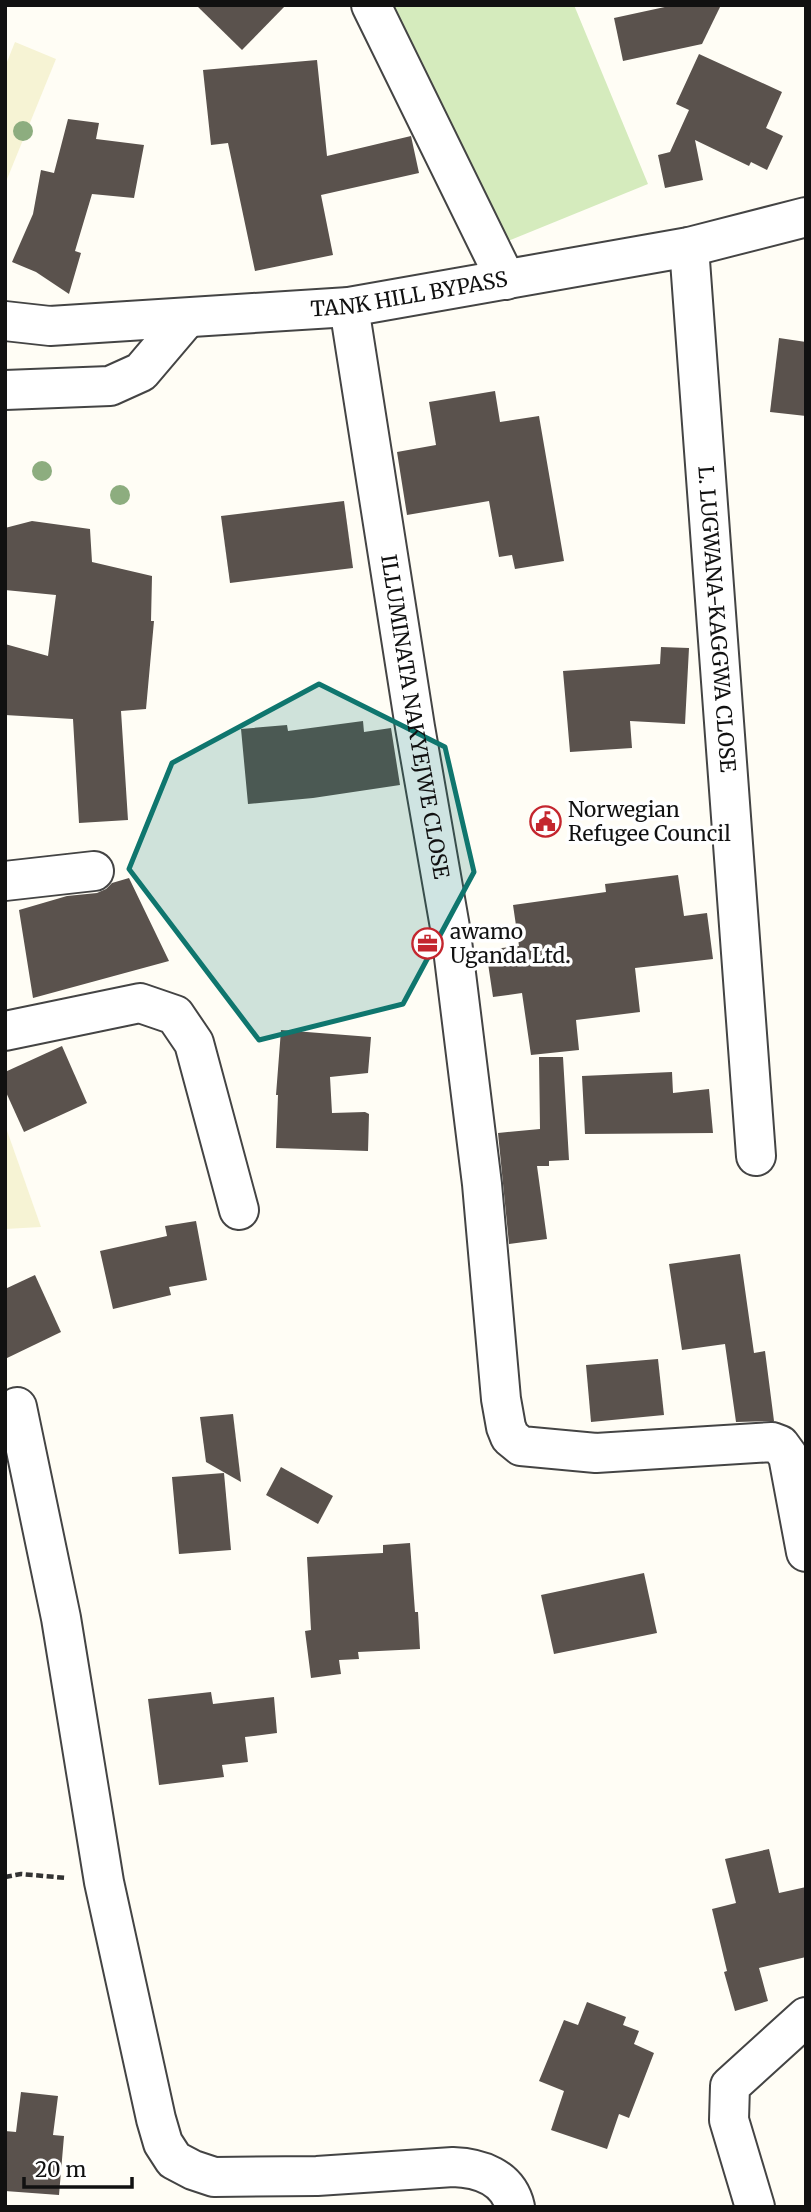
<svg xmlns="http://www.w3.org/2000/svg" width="811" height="2212" viewBox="0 0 811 2212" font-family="Merriweather,serif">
	<rect width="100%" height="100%" fill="#fffdf5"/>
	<g fill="#f6f3d4">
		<path d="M 15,42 L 56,59 L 5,184 L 5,67 Z"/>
		<path d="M 5,1125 L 41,1227 L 5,1229 Z"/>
	</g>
	<path fill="#d5ebbd" d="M 364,5 L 574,5 L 648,184 L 491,248 Z"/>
	<g fill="#5a524d">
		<path d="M 196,5 L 286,5 L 242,50 Z"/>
		<path d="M 674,5 L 721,5 L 702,44 L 623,61 L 614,18 Z"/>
		<path d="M 699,54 L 782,92 L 766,128 L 783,136 L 767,170 L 751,162 L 749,166 L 695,140 L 703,180 L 665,188 L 658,155 L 670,152 L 689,110 L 676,104 Z"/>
		<path d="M 317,60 L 327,156 L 411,136 L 419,173 L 321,195 L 333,255 L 255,271 L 228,143 L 211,145 L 203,70 Z"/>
		<path d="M 68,119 L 99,123 L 96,139 L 144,145 L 134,198 L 92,194 L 75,251 L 81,253 L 69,294 L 36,272 L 12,262 L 33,214 L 41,170 L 54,173 Z"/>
		<path d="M 779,338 L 806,342 L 806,416 L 770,412 Z"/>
		<path d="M 495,391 L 500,422 L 539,416 L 564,561 L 515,569 L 512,555 L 499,557 L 489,501 L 407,515 L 397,452 L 436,445 L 429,402 Z"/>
		<path d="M 344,501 L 353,568 L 230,583 L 221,516 Z"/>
		<path d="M 32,521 L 90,529 L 92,562 L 152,576 L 151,621 L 154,621 L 146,709 L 121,711 L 128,820 L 79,823 L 73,719 L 5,715 L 5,644 L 48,656 L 56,595 L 5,590 L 5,528 Z"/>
		<path d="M 661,647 L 689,648 L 685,724 L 630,721 L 632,748 L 570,752 L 563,671 L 660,664 Z"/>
		<path d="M 363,721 L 364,732 L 391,728 L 400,785 L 313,798 L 248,804 L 241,729 L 287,725 L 288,731 Z"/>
		<path d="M 678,875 L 684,916 L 707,913 L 713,959 L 635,968 L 640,1012 L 576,1020 L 579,1050 L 531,1055 L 522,993 L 493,997 L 486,950 L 519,946 L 513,905 L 606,892 L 605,884 Z"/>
		<path d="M 129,878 L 169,961 L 33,998 L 19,910 L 67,896 L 97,893 L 106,889 L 112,883 Z"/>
		<path d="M 281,1030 L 371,1037 L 368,1073 L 330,1077 L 332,1113 L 365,1112 L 369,1114 L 368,1151 L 276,1148 L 278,1095 L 276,1095 Z"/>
		<path d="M 62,1046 L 87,1103 L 24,1132 L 5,1090 L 5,1072 Z"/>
		<path d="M 539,1057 L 563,1057 L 569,1160 L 549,1161 L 549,1166 L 537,1166 L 547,1239 L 509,1244 L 498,1133 L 540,1129 Z"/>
		<path d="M 672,1072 L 673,1093 L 709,1089 L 713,1133 L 585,1134 L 582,1076 Z"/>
		<path d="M 196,1221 L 207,1280 L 169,1287 L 171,1295 L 113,1309 L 100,1251 L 167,1236 L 165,1226 Z"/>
		<path d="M 740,1254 L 754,1353 L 765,1351 L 774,1421 L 736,1422 L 725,1344 L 682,1350 L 669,1264 Z"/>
		<path d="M 35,1275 L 61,1332 L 5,1359 L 5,1289 Z"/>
		<path d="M 658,1359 L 664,1415 L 591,1422 L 586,1365 Z"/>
		<path d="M 233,1414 L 241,1482 L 206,1462 L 200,1417 Z"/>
		<path d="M 281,1467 L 333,1496 L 318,1524 L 266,1495 Z"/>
		<path d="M 224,1473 L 231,1550 L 179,1554 L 172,1477 Z"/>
		<path d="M 410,1543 L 415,1612 L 418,1612 L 420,1649 L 358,1652 L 359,1659 L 339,1660 L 341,1674 L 311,1678 L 305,1631 L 311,1630 L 307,1557 L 383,1553 L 383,1545 Z"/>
		<path d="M 644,1573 L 657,1633 L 554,1654 L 541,1595 Z"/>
		<path d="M 211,1692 L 213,1704 L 274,1697 L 277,1733 L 245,1737 L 248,1762 L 222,1765 L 224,1777 L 159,1785 L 148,1699 Z"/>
		<path d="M 769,1849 L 779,1893 L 806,1887 L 806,1957 L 759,1968 L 768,2001 L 735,2011 L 724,1972 L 727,1971 L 712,1909 L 736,1903 L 725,1859 Z"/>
		<path d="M 587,2002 L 626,2017 L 623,2025 L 639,2031 L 634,2044 L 654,2053 L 629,2118 L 619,2114 L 607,2149 L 551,2130 L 564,2091 L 539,2081 L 564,2020 L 578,2025 Z"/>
		<path d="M 21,2092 L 58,2096 L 53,2135 L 64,2136 L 59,2195 L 5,2191 L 5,2131 L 16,2132 Z"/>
	</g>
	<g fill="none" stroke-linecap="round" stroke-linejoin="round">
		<defs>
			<g id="minor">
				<path d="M 371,5 L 506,280"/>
				<path id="s1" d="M 689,247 L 756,1156"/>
				<path id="s2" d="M 349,307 L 415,727 L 451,933 L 482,1184 L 501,1399 L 506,1427 L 510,1437 L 521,1446 L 596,1453 L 772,1442 L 780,1445 L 788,1456 L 806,1552"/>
				<path id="s3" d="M 5,321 L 50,326 L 349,307 L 689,247 L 806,217"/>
				<path d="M 5,390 L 110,386 L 141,372 L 186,319"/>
				<path d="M 5,881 L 94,871"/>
				<path d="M 5,1031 L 140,1003 L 175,1015 L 194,1043 L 239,1210"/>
				<path d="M 17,1407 L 61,1618 L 104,1882 L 156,2119 L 163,2143 L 174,2160 L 193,2170 L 214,2177 L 317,2176 L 453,2167 C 480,2168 508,2177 515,2207"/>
				<path d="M 755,2207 L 729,2120 L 730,2086 L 806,2017"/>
			</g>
		</defs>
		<use href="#minor" stroke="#444" stroke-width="42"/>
		<path stroke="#333" stroke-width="4.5" stroke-dasharray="7 3.5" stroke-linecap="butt" d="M 5,1877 L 21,1874 L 67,1878"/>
		<use href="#minor" stroke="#fff" stroke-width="38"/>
	</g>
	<g fill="#8dad7f">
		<circle cx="23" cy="131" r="10"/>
		<circle cx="42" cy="471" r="10"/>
		<circle cx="120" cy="495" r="10"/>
	</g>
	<path fill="#0f766e" fill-opacity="0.2" stroke="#0f766e" stroke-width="5" stroke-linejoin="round" d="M 319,684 L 445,747 L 474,872 L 403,1004 L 259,1040 L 129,869 L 172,763 Z"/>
	<defs>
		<symbol id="civic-ring" viewBox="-11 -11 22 22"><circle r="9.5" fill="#fff" stroke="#c4262e" stroke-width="1.5"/><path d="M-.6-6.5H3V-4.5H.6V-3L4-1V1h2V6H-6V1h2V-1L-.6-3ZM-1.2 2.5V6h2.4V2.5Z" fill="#c4262e"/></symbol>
		<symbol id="office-ring" viewBox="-11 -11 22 22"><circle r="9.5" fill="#fff" stroke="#c4262e" stroke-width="1.5"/><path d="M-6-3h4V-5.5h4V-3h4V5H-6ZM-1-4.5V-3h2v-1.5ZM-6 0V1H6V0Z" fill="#c4262e"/></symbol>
	</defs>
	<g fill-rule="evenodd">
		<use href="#civic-ring" x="528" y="804" width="35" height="35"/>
		<use href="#office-ring" x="410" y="926" width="35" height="35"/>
	</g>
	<g text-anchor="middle" stroke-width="7" stroke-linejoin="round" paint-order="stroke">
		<g font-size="21" fill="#111" stroke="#fff">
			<text dy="7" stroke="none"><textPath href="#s3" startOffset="406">TANK HILL BYPASS</textPath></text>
			<text dy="7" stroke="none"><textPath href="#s1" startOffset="373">L. LUGWANA-KAGGWA CLOSE</textPath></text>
			<text dy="7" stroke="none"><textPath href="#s2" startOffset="415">ILLUMINATA NAKYEJWE CLOSE</textPath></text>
		</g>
		<g font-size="21" fill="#111" stroke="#fff" text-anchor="start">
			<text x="568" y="817">Norwegian<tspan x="568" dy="24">Refugee Council</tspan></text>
			<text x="450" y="939">awamo<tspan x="450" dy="24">Uganda Ltd.</tspan></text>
		</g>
	</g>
	<rect width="811" height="2212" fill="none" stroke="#111111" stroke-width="14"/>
	<path d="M24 2177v10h108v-10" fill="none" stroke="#111111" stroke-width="3.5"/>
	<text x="35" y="2177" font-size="21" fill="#111111" stroke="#ffffff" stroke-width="5" paint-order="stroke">20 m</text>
</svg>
